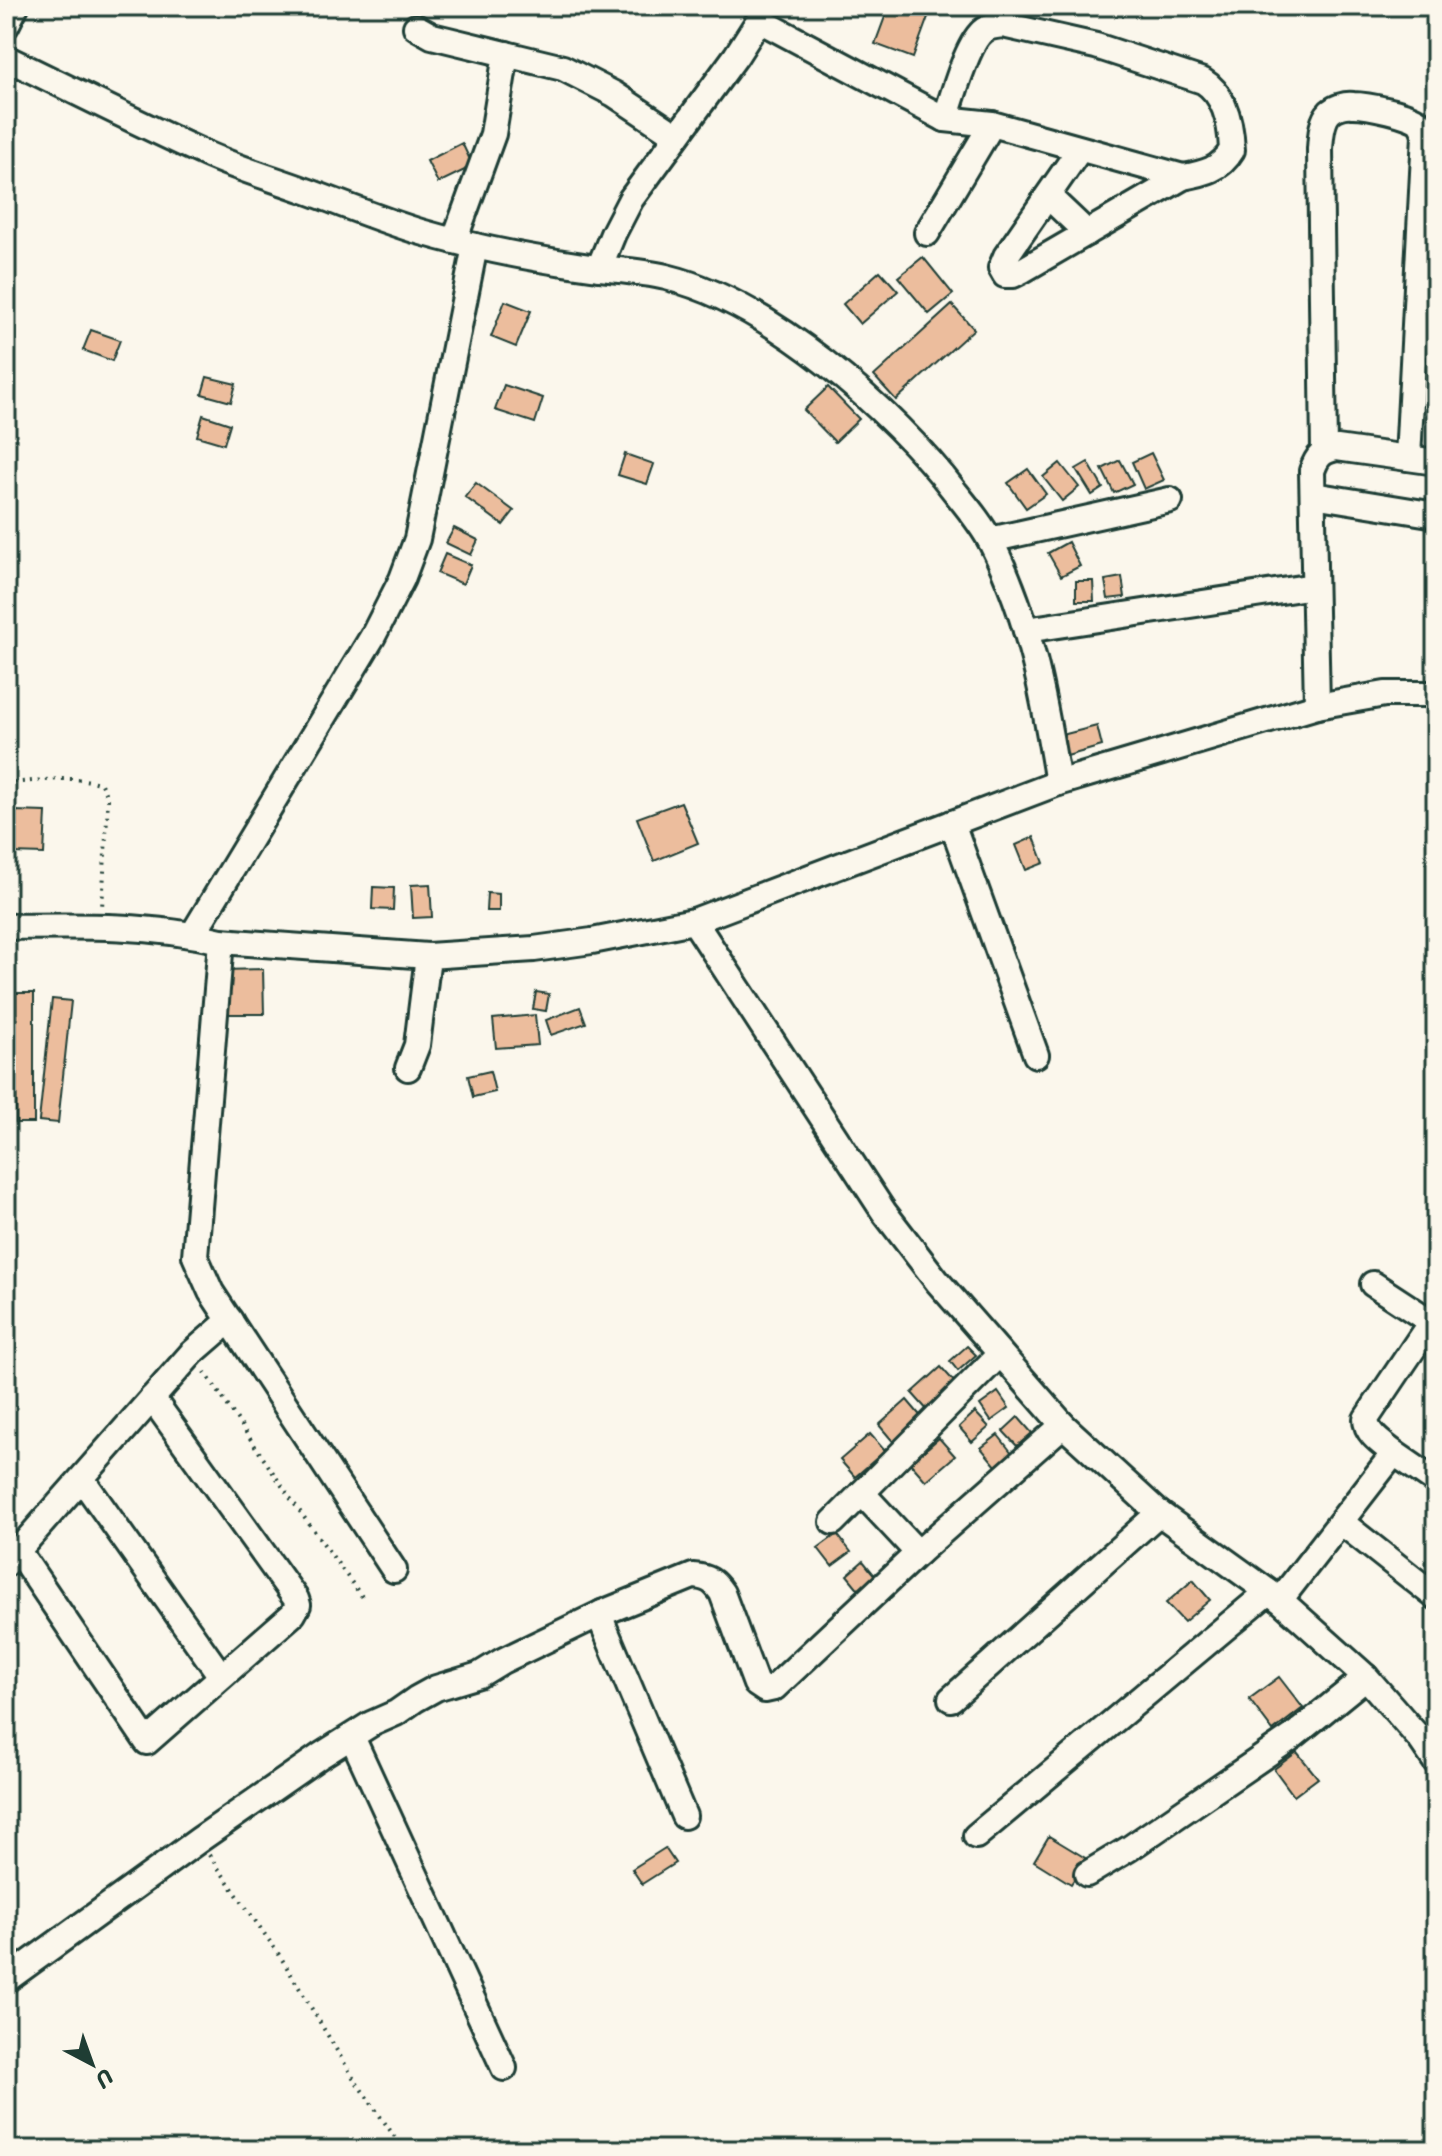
<svg xmlns="http://www.w3.org/2000/svg" width="1442" height="2156" viewBox="0 0 1442 2156" font-family="Sriracha,sans-serif">
	<rect width="100%" height="100%" fill="#fbf7ec"/>
	<filter id="ink" filterUnits="userSpaceOnUse"><feTurbulence type="fractalNoise" baseFrequency=".0125" numOctaves="2"/><feDisplacementMap in="SourceGraphic" scale="16" xChannelSelector="R" yChannelSelector="G"/><feConvolveMatrix kernelMatrix="1 2 1 2 8 2 1 2 1" color-interpolation-filters="sRGB"/></filter>
	<g filter="url(#ink)">
		<g fill="#ecbd9d" stroke="#1f3d34" stroke-width="2">
			<path d="M 889,6 L 932,6 L 913,58 L 875,44 Z"/>
			<path d="M 462,143 L 473,166 L 438,183 L 427,161 Z"/>
			<path d="M 923,257 L 953,294 L 929,314 L 898,277 Z"/>
			<path d="M 880,271 L 898,291 L 860,324 L 843,304 Z"/>
			<path d="M 505,301 L 531,311 L 516,347 L 491,337 Z"/>
			<path d="M 952,305 L 974,329 L 896,400 L 874,376 Z"/>
			<path d="M 91,330 L 120,340 L 112,361 L 83,350 Z"/>
			<path d="M 207,377 L 236,384 L 231,402 L 202,394 Z"/>
			<path d="M 504,385 L 543,398 L 535,423 L 495,410 Z"/>
			<path d="M 828,387 L 859,419 L 835,442 L 804,410 Z"/>
			<path d="M 203,415 L 230,424 L 224,444 L 197,436 Z"/>
			<path d="M 1151,453 L 1164,480 L 1144,489 L 1132,462 Z"/>
			<path d="M 625,454 L 654,464 L 647,484 L 618,475 Z"/>
			<path d="M 1120,460 L 1133,484 L 1114,493 L 1102,469 Z"/>
			<path d="M 1088,462 L 1103,488 L 1092,495 L 1076,469 Z"/>
			<path d="M 1060,463 L 1079,487 L 1062,501 L 1043,477 Z"/>
			<path d="M 1028,469 L 1046,494 L 1026,508 L 1008,483 Z"/>
			<path d="M 476,483 L 514,511 L 503,525 L 465,497 Z"/>
			<path d="M 454,528 L 478,540 L 471,555 L 446,543 Z"/>
			<path d="M 1068,542 L 1080,566 L 1061,576 L 1048,553 Z"/>
			<path d="M 445,554 L 471,565 L 463,584 L 437,573 Z"/>
			<path d="M 1122,577 L 1125,597 L 1108,599 L 1105,580 Z"/>
			<path d="M 1076,581 L 1093,581 L 1094,601 L 1076,601 Z"/>
			<path d="M 1097,726 L 1102,746 L 1067,756 L 1062,735 Z"/>
			<path d="M 681,802 L 698,843 L 654,861 L 637,818 Z"/>
			<path d="M 14,811 L 46,812 L 44,854 L 12,853 L 12,844 L 6,844 L 6,829 L 13,830 Z"/>
			<path d="M 1034,837 L 1044,863 L 1026,870 L 1016,845 Z"/>
			<path d="M 430,884 L 432,917 L 413,918 L 411,885 Z"/>
			<path d="M 373,887 L 394,888 L 393,910 L 372,909 Z"/>
			<path d="M 487,893 L 499,894 L 499,911 L 486,911 Z"/>
			<path d="M 263,969 L 264,1014 L 224,1014 L 223,970 Z"/>
			<path d="M 536,992 L 549,994 L 546,1011 L 533,1009 Z"/>
			<rect x="16" y="993" width="18" height="130"/>
			<path d="M 52,999 L 71,1001 L 58,1123 L 39,1121 Z"/>
			<path d="M 580,1007 L 586,1023 L 551,1035 L 546,1020 Z"/>
			<path d="M 535,1015 L 538,1045 L 496,1048 L 493,1019 Z"/>
			<path d="M 490,1071 L 495,1092 L 473,1097 L 468,1076 Z"/>
			<path d="M 967,1346 L 976,1355 L 958,1371 L 950,1361 Z"/>
			<path d="M 941,1367 L 958,1386 L 929,1412 L 912,1393 Z"/>
			<path d="M 998,1392 L 1009,1408 L 991,1421 L 980,1405 Z"/>
			<path d="M 907,1400 L 924,1420 L 896,1445 L 879,1425 Z"/>
			<path d="M 975,1412 L 989,1427 L 972,1442 L 959,1427 Z"/>
			<path d="M 1018,1417 L 1032,1433 L 1017,1446 L 1003,1431 Z"/>
			<path d="M 870,1434 L 885,1451 L 855,1477 L 840,1460 Z"/>
			<path d="M 998,1435 L 1012,1453 L 996,1466 L 981,1448 Z"/>
			<path d="M 939,1438 L 955,1456 L 926,1481 L 910,1463 Z"/>
			<path d="M 837,1534 L 851,1552 L 832,1566 L 818,1548 Z"/>
			<path d="M 863,1561 L 876,1577 L 860,1591 L 847,1575 Z"/>
			<path d="M 1193,1580 L 1210,1600 L 1184,1622 L 1166,1603 Z"/>
			<path d="M 1279,1677 L 1303,1708 L 1273,1731 L 1249,1699 Z"/>
			<path d="M 1297,1752 L 1318,1778 L 1294,1796 L 1274,1769 Z"/>
			<path d="M 1049,1836 L 1087,1859 L 1071,1884 L 1034,1861 Z"/>
			<path d="M 665,1848 L 675,1863 L 642,1884 L 632,1869 Z"/>
		</g>
		<g fill="none" stroke-linecap="round" stroke-linejoin="round">
			<defs>
				<g id="minor">
					<path d="M 759,20 L 945,119 L 992,124 L 1183,177"/>
					<path d="M 6,26 L 16,6"/>
					<path d="M 416,27 L 432,36 L 563,68 L 614,94 L 677,136"/>
					<path d="M 6,58 C 73,90 139,124 206,154 C 237,168 271,178 304,190 C 343,204 381,220 421,232 C 472,247 524,257 577,265 C 606,270 637,270 666,277 C 769,302 893,410 956,493 C 969,509 983,526 992,544 C 1031,622 1044,698 1058,783"/>
					<path d="M 945,119 C 953,97 967,42 984,30 C 990,26 996,26 1003,25 L 1096,46 L 1203,81 C 1226,95 1231,125 1232,150 C 1220,170 1205,173 1183,177 L 1023,270 L 1013,275 L 1005,275 L 1001,268 L 1006,256 L 1080,149"/>
					<path d="M 1048,196 L 1087,233"/>
					<path d="M 927,233 L 992,124"/>
					<path d="M 454,241 L 493,134 L 506,54"/>
					<path d="M 599,268 L 613,234 L 631,199 L 736,56 L 759,20 L 764,8"/>
					<path d="M 1324,451 L 1320,149 C 1321,137 1321,121 1330,112 C 1336,107 1345,104 1353,105 C 1367,105 1412,114 1420,123 C 1423,127 1424,130 1425,135 L 1408,458"/>
					<path d="M 1313,495 L 1436,515"/>
					<path d="M 990,540 L 1170,500"/>
					<path d="M 1026,630 L 1314,586"/>
					<path d="M 1317,706 L 1312,471 C 1317,456 1322,451 1337,448 L 1436,462"/>
					<path d="M 952,823 L 1036,1055"/>
					<path d="M 694,921 L 884,1212 L 937,1281 L 1063,1425 L 1159,1513 L 1280,1600 L 1366,1677 L 1421,1740 L 1436,1762"/>
					<path d="M 6,927 C 78,926 150,924 221,941 L 428,956 L 534,949 L 592,941 L 694,921 L 1058,783 L 1317,706 L 1385,694 L 1436,694"/>
					<path d="M 193,934 L 373,636 L 402,579 L 417,539 L 475,246"/>
					<path d="M 221,941 L 195,1256 L 211,1292 L 394,1570"/>
					<path d="M 408,1068 L 417,1045 L 428,956"/>
					<path d="M 1373,1284 L 1431,1322"/>
					<path d="M 1394,1453 C 1383,1444 1366,1434 1366,1419 L 1431,1322 L 1436,1325"/>
					<path d="M 82,1479 L 221,1676"/>
					<path d="M 862,1493 L 918,1553"/>
					<path d="M 833,1522 L 1000,1354"/>
					<path d="M 1341,1522 L 1436,1597"/>
					<path d="M 18,1551 L 147,1742 L 293,1614 L 298,1605 L 296,1599 L 152,1398"/>
					<path d="M 6,1564 L 192,1353 L 230,1320"/>
					<path d="M 1280,1600 L 1394,1453 L 1436,1482"/>
					<path d="M 602,1613 L 602,1622 L 684,1816"/>
					<path d="M 951,1699 L 1159,1513"/>
					<path d="M 352,1737 L 504,2068"/>
					<path d="M 976,1836 L 1268,1592"/>
					<path d="M 1087,1874 L 1130,1848 L 1292,1737 L 1366,1677"/>
					<path d="M 6,1980 L 199,1840 L 320,1756 L 371,1724 L 396,1713 L 416,1699 L 436,1688 L 479,1675 L 502,1661 L 602,1613 L 693,1576 C 708,1577 714,1581 722,1593 L 756,1684 L 765,1690 L 774,1688 L 918,1553 L 1063,1425"/>
				</g>
			</defs>
			<use href="#minor" stroke="#1f3d34" stroke-width="30"/>
			<g stroke="#1f3d34" stroke-width="4" stroke-dasharray="2 6" stroke-linecap="butt">
				<path d="M 6,783 C 34,782 75,774 101,784 L 108,799 L 102,908"/>
				<path d="M 205,1372 L 293,1502 L 363,1598"/>
				<path d="M 209,1855 L 280,1956 L 354,2079 L 404,2150"/>
			</g>
			<use href="#minor" stroke="#fbf7ec" stroke-width="24"/>
		</g>
	</g>
	<rect width="1442" height="2156" fill="none" stroke="#fbf7ec" stroke-width="32"/>
	<rect x="16" y="16" width="1410" height="2124" fill="none" stroke="#1f3d34" stroke-width="3" filter="url(#ink)"/>
	<g transform="translate(92 2064) rotate(139)" stroke="#fbf7ec" stroke-width="6" paint-order="stroke">
	<path d="M0-6L14 30L0 20L-14 30Z" fill="#1f3d34"/>
	<text y="-12" font-size="22" font-weight="bold" text-anchor="middle" fill="#1f3d34">U</text>
	</g>
</svg>
